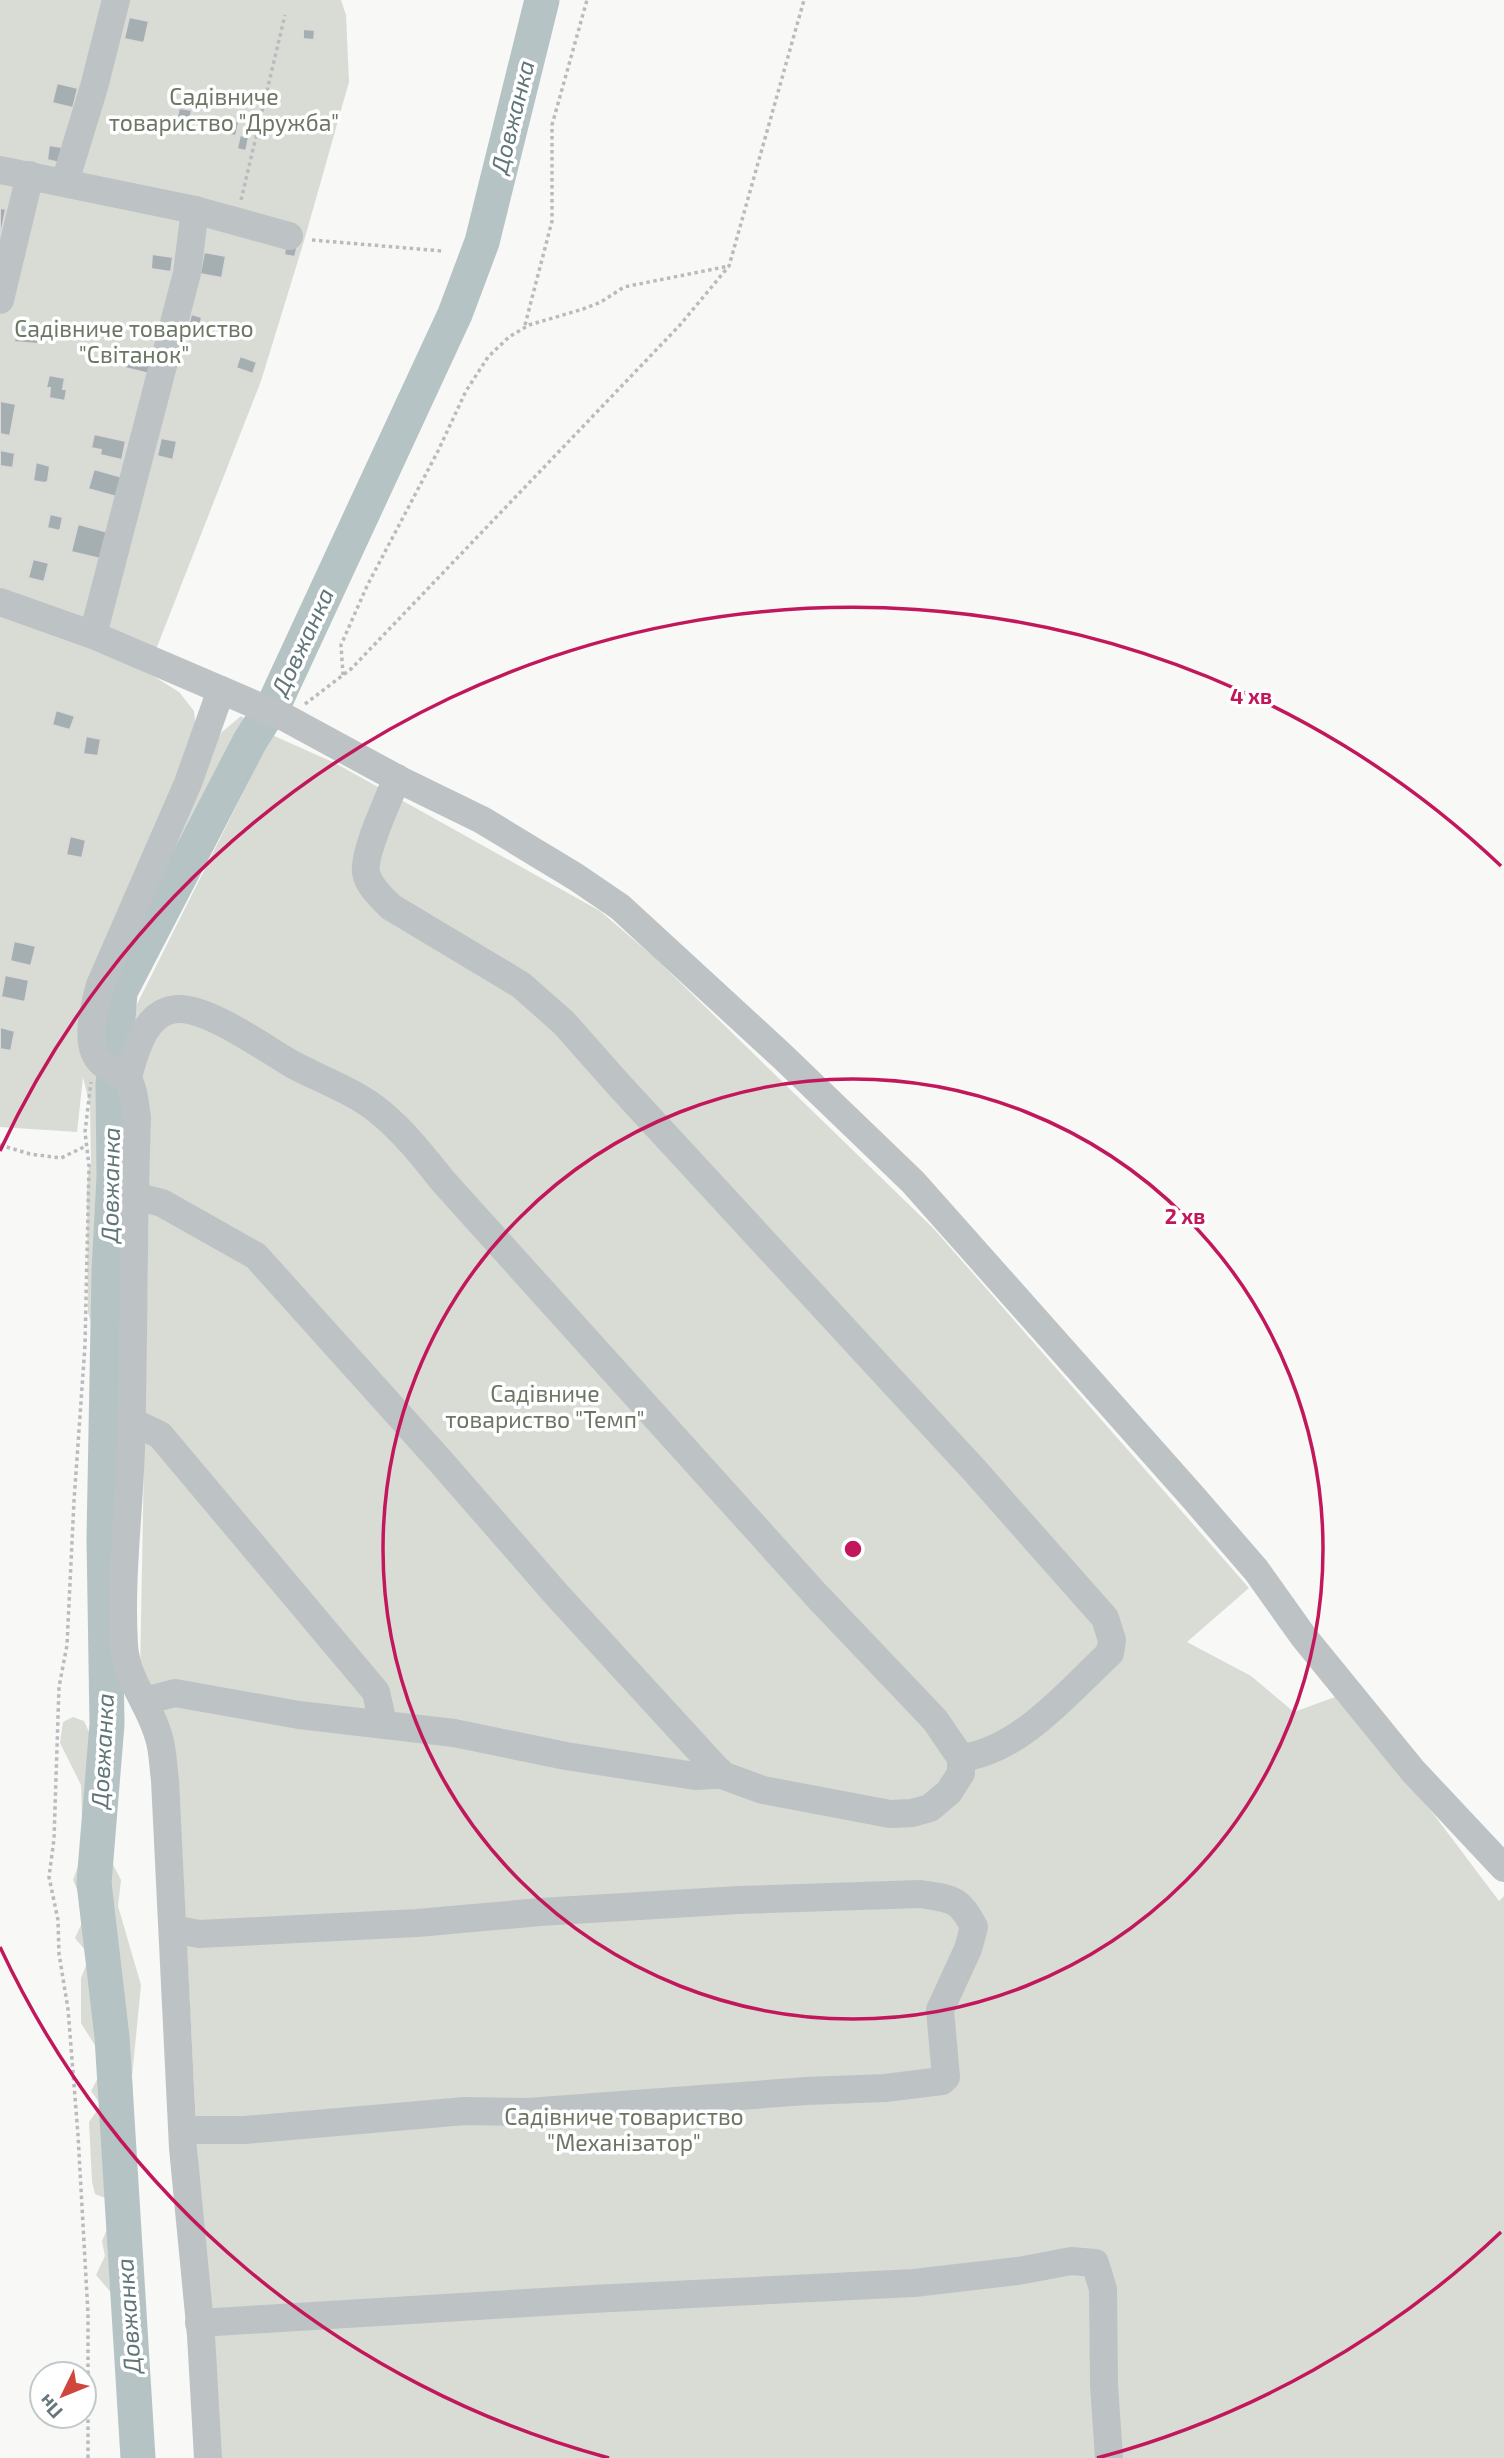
<svg xmlns="http://www.w3.org/2000/svg" width="1504" height="2458" viewBox="0 0 1504 2458" font-family="'Exo 2',sans-serif">
	<rect width="100%" height="100%" fill="#f8f8f6"/>
	<g fill="#d9dcd5">
		<path d="M 0,0 L 341,0 L 346,15 L 349,82 L 304,241 L 261,381 L 155,652 L 0,593 Z"/>
		<path d="M 0,613 L 95,648 L 155,677 L 179,692 L 194,711 L 196,730 L 110,975 L 134,956 L 135,926 L 145,903 L 157,889 L 165,860 L 181,834 L 182,815 L 207,753 L 222,732 L 241,716 L 263,734 L 259,748 L 244,767 L 200,854 L 193,882 L 161,944 L 126,1001 L 129,1048 L 118,1073 L 128,1179 L 120,1219 L 125,1248 L 115,1585 L 105,1590 L 96,1584 L 94,1567 L 98,1530 L 94,1451 L 90,1446 L 96,1444 L 90,1401 L 98,1346 L 88,1312 L 87,1189 L 89,1166 L 91,1165 L 90,1106 L 83,1077 L 77,1132 L 0,1127 Z"/>
		<path d="M 272,735 L 335,763 L 600,911 L 654,957 L 934,1229 L 1249,1588 L 1187,1642 L 1251,1676 L 1294,1712 L 1335,1697 L 1435,1816 L 1499,1901 L 1504,1896 L 1504,2458 L 216,2458 L 204,2285 L 182,1851 L 140,1675 L 149,1191 L 134,1010 Z"/>
		<path d="M 73,1717 L 84,1721 L 94,1743 L 106,1755 L 111,1805 L 107,1853 L 121,1880 L 118,1906 L 141,1985 L 132,2077 L 137,2213 L 126,2247 L 138,2269 L 135,2313 L 144,2341 L 138,2351 L 126,2344 L 116,2318 L 114,2296 L 96,2275 L 105,2256 L 102,2241 L 113,2216 L 110,2200 L 95,2194 L 92,2182 L 89,2122 L 101,2105 L 91,2091 L 99,2076 L 96,2047 L 81,2023 L 81,1978 L 90,1956 L 75,1938 L 87,1912 L 73,1880 L 83,1852 L 81,1785 L 60,1743 L 63,1722 Z"/>
	</g>
	<g fill="none" stroke-linecap="round" stroke-linejoin="round">
		<path stroke="#b5c3c4" stroke-width="35" d="M 138,2458 L 112,2037 L 94,1883 L 107,1724 L 104,1538 L 109,1271 L 114,1177 L 113,1085 L 120,992 L 250,741 L 276,700 L 455,314 L 482,242 L 542,0"/>
	</g>
	<g fill="#a5afb2" stroke="#dad9d8" stroke-width="2">
		<path d="M 129,17 L 149,21 L 144,43 L 124,39 Z"/>
		<path d="M 303,29 L 315,30 L 314,40 L 303,39 Z"/>
		<path d="M 57,83 L 78,88 L 73,108 L 52,103 Z"/>
		<path d="M 179,108 L 192,110 L 189,124 L 176,122 Z"/>
		<path d="M 215,117 L 239,122 L 236,136 L 212,131 Z"/>
		<path d="M 240,135 L 249,137 L 246,151 L 237,149 Z"/>
		<path d="M 49,145 L 62,147 L 60,163 L 47,160 Z"/>
		<path d="M 0,208 L 6,209 L 0,239 Z"/>
		<path d="M 286,242 L 298,244 L 295,257 L 284,255 Z"/>
		<path d="M 204,252 L 226,256 L 222,278 L 200,274 Z"/>
		<path d="M 152,254 L 173,257 L 171,272 L 151,269 Z"/>
		<path d="M 191,314 L 202,317 L 199,331 L 188,329 Z"/>
		<path d="M 17,324 L 41,328 L 38,344 L 14,342 Z"/>
		<path d="M 130,347 L 155,353 L 150,374 L 125,368 Z"/>
		<path d="M 240,356 L 257,362 L 253,374 L 236,368 Z"/>
		<path d="M 49,375 L 65,378 L 63,389 L 67,389 L 65,401 L 49,398 L 50,388 L 46,388 Z"/>
		<path d="M 0,401 L 16,404 L 10,436 L 0,434 Z"/>
		<path d="M 94,434 L 126,441 L 122,460 L 100,455 L 101,450 L 91,448 Z"/>
		<path d="M 161,438 L 177,441 L 173,460 L 157,456 Z"/>
		<path d="M 0,450 L 15,453 L 13,468 L 0,466 Z"/>
		<path d="M 36,462 L 50,466 L 48,481 L 45,483 L 33,481 Z"/>
		<path d="M 94,469 L 122,477 L 117,497 L 88,489 Z"/>
		<path d="M 50,514 L 63,517 L 60,531 L 47,528 Z"/>
		<path d="M 78,524 L 108,532 L 101,559 L 71,552 Z"/>
		<path d="M 33,559 L 49,563 L 44,582 L 28,578 Z"/>
		<path d="M 56,710 L 75,716 L 70,730 L 52,725 Z"/>
		<path d="M 86,736 L 101,739 L 98,756 L 83,754 Z"/>
		<path d="M 70,836 L 86,840 L 82,858 L 66,855 Z"/>
		<path d="M 14,941 L 36,946 L 31,966 L 10,961 Z"/>
		<path d="M 5,975 L 29,980 L 25,1002 L 1,997 Z"/>
		<path d="M 0,1027 L 15,1031 L 11,1051 L 0,1049 Z"/>
	</g>
	<g fill="none" stroke-linecap="round" stroke-linejoin="round">
		<g stroke="#b8bcbe" stroke-width="3.5" stroke-dasharray="3.5 3.5" stroke-linecap="butt">
			<path d="M 241,200 L 285,15"/>
			<path d="M 312,240 L 442,251"/>
			<path d="M 525,325 L 552,221 L 552,125 L 587,0"/>
			<path d="M 343,675 L 341,645 L 367,586 L 438,451 L 466,391 L 488,357 L 509,337 L 529,325 L 583,309 L 601,302 L 624,287 L 729,266"/>
			<path d="M 305,704 L 351,669 L 680,325 L 729,266 L 804,0"/>
			<path d="M 0,1145 L 30,1154 L 61,1158 L 86,1146"/>
			<path d="M 88,2458 L 88,2314 L 78,2135 L 68,2009 L 59,1954 L 58,1920 L 49,1877 L 54,1839 L 59,1687 L 67,1645 L 74,1501 L 85,1345 L 89,1166 L 85,1132 L 91,1082"/>
		</g>
		<g stroke="#bdc3c5" stroke-width="28">
			<path d="M 0,170 L 195,210 L 289,236"/>
			<path d="M 65,182 L 94,87 L 116,0"/>
			<path d="M 0,300 L 30,175"/>
			<path d="M 0,602 L 93,635 L 286,718 L 400,780 L 482,820 L 576,877 L 620,907 L 782,1056 L 913,1182 L 1192,1496 L 1256,1570 L 1303,1636 L 1413,1771 L 1504,1868"/>
			<path d="M 93,635 L 187,273 L 195,210"/>
			<path d="M 397,778 C 389,798 363,853 366,872 C 368,886 382,898 391,907 L 521,985 L 564,1023 L 618,1084 L 976,1472 L 1105,1618 L 1112,1640 L 1110,1653 C 1069,1691 1020,1751 961,1758"/>
			<path d="M 128,1077 C 135,1052 145,1011 177,1009 C 208,1007 264,1048 292,1064 C 321,1080 355,1091 381,1113 C 404,1132 423,1156 442,1180 L 817,1596 L 935,1720 L 961,1758 L 961,1773 L 949,1792 L 930,1808 L 912,1813 L 890,1814 L 763,1790 L 722,1775 L 557,1595 L 442,1463 L 256,1256 L 162,1203 L 135,1196"/>
			<path d="M 131,1421 L 160,1435 L 376,1692 L 383,1724"/>
			<path d="M 144,1701 L 175,1693 L 299,1715 L 454,1733 L 566,1756 L 695,1776 L 715,1775 L 719,1771"/>
			<path d="M 173,1929 L 199,1934 L 417,1923 L 540,1912 L 739,1900 L 920,1894 C 951,1899 959,1897 974,1927 L 968,1949 L 940,2010 L 946,2077 L 942,2081 L 885,2088 L 806,2091 L 528,2112 L 465,2111 L 245,2130 L 183,2130"/>
			<path d="M 199,2323 L 592,2299 L 914,2283 L 1018,2271 L 1071,2261 L 1095,2263 L 1103,2289 L 1104,2385 L 1109,2458"/>
			<path d="M 208,2458 L 201,2335 L 183,2148 L 165,1780 C 163,1766 163,1751 159,1738 C 150,1704 126,1680 124,1645 C 120,1579 129,1513 131,1448 C 134,1338 133,1228 137,1118 C 135,1106 135,1092 129,1081 C 124,1073 110,1070 102,1063 C 83,1047 94,1006 100,985 L 188,783 L 221,690"/>
		</g>
	</g>
	<g fill="none" stroke="#c2185b" stroke-width="3.5">
		<circle cx="853" cy="1549" r="470"/>
		<path d="M1501 2232A941 941 0 0 1 1097 2458M609 2458A941 941 0 0 1 0 1947M0 1151A941 941 0 0 1 1501 866"/>
	</g>
	<g text-anchor="middle" stroke-width="7" stroke-linejoin="round" paint-order="stroke">
		<g font-size="23" fill="#6b7664" stroke="#fff">
			<text x="224" y="105">Садівниче<tspan x="224" dy="26">товариство "Дружба"</tspan></text>
			<text x="134" y="337">Садівниче товариство<tspan x="134" dy="26">"Світанок"</tspan></text>
			<text x="545" y="1402">Садівниче<tspan x="545" dy="26">товариство "Темп"</tspan></text>
			<text x="624" y="2125">Садівниче товариство<tspan x="624" dy="26">"Механізатор"</tspan></text>
		</g>
		<g font-size="24" font-style="italic" fill="#607678" stroke="#fff">
			<text transform="translate(513 117) rotate(-76)" y="8">Довжанка</text>
			<text transform="translate(303 642) rotate(-65)" y="8">Довжанка</text>
			<text transform="translate(111 1185) rotate(-89)" y="8">Довжанка</text>
			<text transform="translate(103 1751) rotate(-87)" y="8">Довжанка</text>
			<text transform="translate(129 2316) rotate(-94)" y="8">Довжанка</text>
		</g>
	</g>
	<circle cx="853" cy="1549" r="10" fill="#c2185b" stroke="#fff" stroke-width="3.5"/>
	<g font-size="21" text-anchor="middle" font-weight="bold" fill="#c2185b" stroke="#fff" stroke-width="7" stroke-linejoin="round" paint-order="stroke">
		<text x="1251" y="704">4 хв</text>
		<text x="1185" y="1224">2 хв</text>
	</g>
	<g transform="translate(63 2395) rotate(227)"><circle r="33" fill="#ffffff" stroke="#c2c9cb" stroke-width="2"/>
	<path d="M0-5L12 26L0 18L-12 26Z" fill="#d0463d"/>
	<text y="-10" font-size="19" font-weight="bold" text-anchor="middle" fill="#66787d">Пн</text>
	</g>
</svg>
